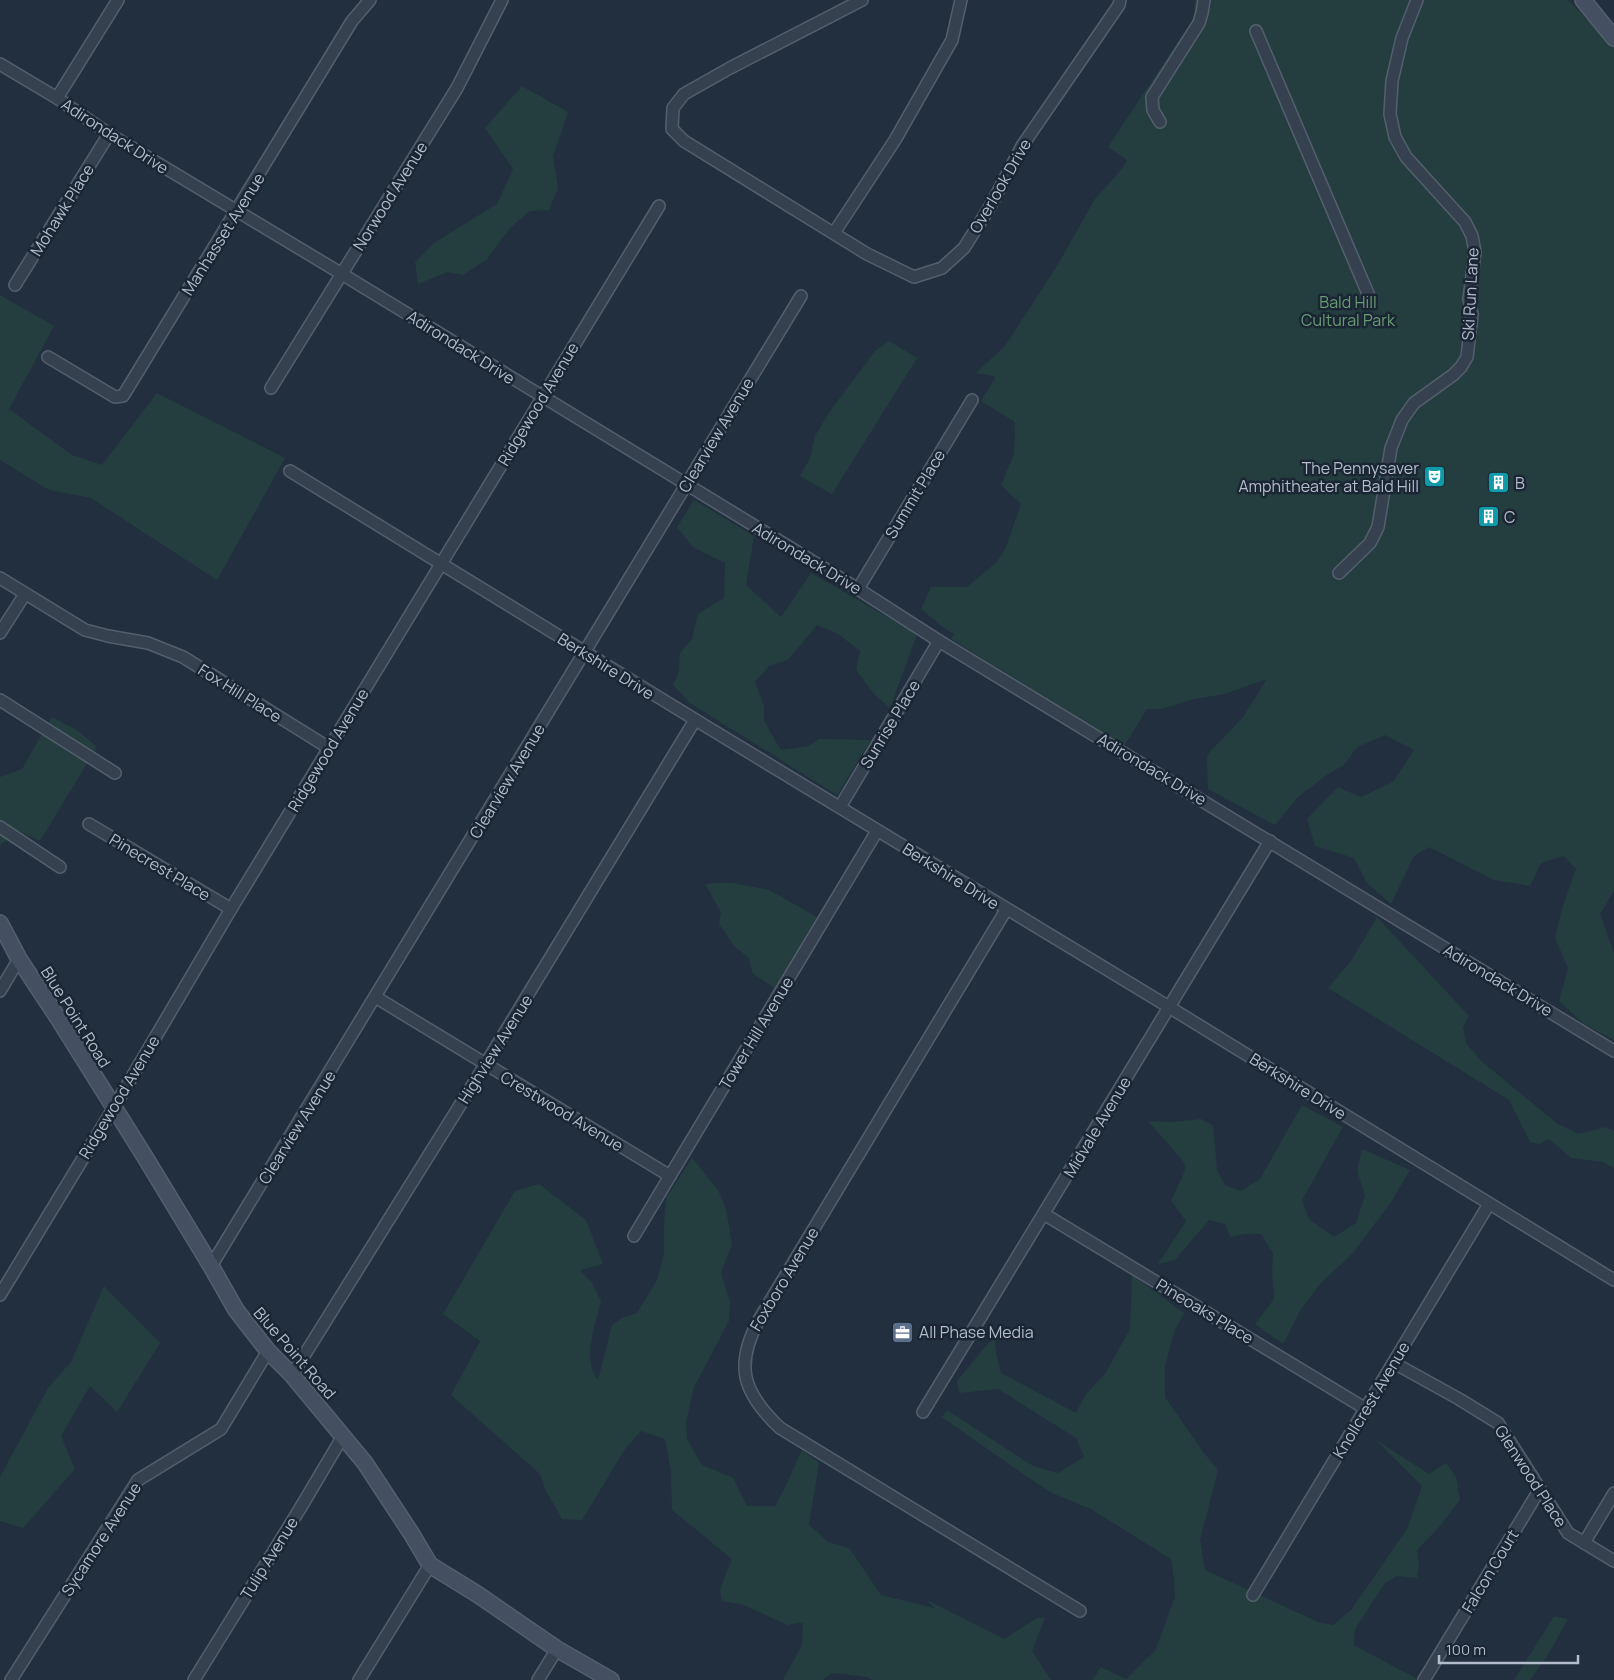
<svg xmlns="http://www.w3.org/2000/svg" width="1614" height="1680" viewBox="0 0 1614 1680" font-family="Manrope,sans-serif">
	<rect width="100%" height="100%" fill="#222f3f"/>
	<g fill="#243e40">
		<path d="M 1195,0 L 1568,0 L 1614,47 L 1614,891 L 1600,914 L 1614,953 L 1614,1040 L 1584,1024 L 1559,1001 L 1568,968 L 1555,938 L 1563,905 L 1576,869 L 1564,856 L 1541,863 L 1530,886 L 1494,880 L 1429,847 L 1414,856 L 1391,904 L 1367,883 L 1354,858 L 1315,846 L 1307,819 L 1338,787 L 1361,797 L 1393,782 L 1414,750 L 1385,735 L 1357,747 L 1344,765 L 1328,774 L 1299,796 L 1275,825 L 1208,789 L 1207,755 L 1243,717 L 1267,679 L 1224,694 L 1194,699 L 1161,709 L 1147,709 L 1124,746 L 951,639 L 954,634 L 944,628 L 921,609 L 931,587 L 967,587 L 997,562 L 1006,547 L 1021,504 L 1001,485 L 1014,454 L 1015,422 L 981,401 L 995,378 L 994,376 L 976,373 L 1005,346 L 1057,266 L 1095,199 L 1121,170 L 1127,160 L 1108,147 L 1193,19 Z"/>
		<path d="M 522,86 L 568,112 L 553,156 L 558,188 L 549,210 L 530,211 L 510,228 L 486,260 L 463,275 L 447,272 L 418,284 L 415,262 L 434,243 L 497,204 L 513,169 L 485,128 Z"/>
		<path d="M 0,295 L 54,326 L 9,409 L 72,455 L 102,465 L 157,393 L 285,458 L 217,580 L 91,498 L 49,490 L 0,460 Z"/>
		<path d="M 889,341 L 917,358 L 832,494 L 800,476 L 810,458 L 815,436 L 830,411 L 875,351 Z"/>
		<path d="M 694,500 L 754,536 L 746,585 L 781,617 L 811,573 L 917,634 L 890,708 L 875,695 L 856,670 L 860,651 L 838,634 L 817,625 L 788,660 L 769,666 L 755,682 L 764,706 L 764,721 L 781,750 L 809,746 L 819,739 L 871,740 L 837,795 L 690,703 L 673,685 L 679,671 L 680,653 L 692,639 L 698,614 L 724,598 L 725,563 L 693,547 L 677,527 Z"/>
		<path d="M 52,717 L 78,731 L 97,747 L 40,841 L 19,831 L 0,845 L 0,777 L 22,769 Z"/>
		<path d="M 717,883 L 732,883 L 769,890 L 817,917 L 775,988 L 753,974 L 748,957 L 735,947 L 719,924 L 721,912 L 705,884 Z"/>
		<path d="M 1377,917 L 1469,1016 L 1463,1027 L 1466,1043 L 1480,1060 L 1555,1122 L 1578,1134 L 1606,1127 L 1614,1131 L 1614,1168 L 1603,1162 L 1571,1158 L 1549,1139 L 1539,1144 L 1530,1142 L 1509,1100 L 1328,988 L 1351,961 Z"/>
		<path d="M 1302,1105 L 1343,1127 L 1302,1200 L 1309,1219 L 1334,1237 L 1356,1223 L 1365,1195 L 1357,1171 L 1362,1149 L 1410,1170 L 1391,1202 L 1352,1254 L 1321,1283 L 1301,1309 L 1283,1344 L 1255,1324 L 1274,1299 L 1272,1272 L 1273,1253 L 1261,1234 L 1245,1234 L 1230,1237 L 1225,1224 L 1209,1220 L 1175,1260 L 1158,1264 L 1186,1221 L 1171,1201 L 1186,1168 L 1183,1161 L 1148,1121 L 1173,1122 L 1201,1119 L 1213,1125 L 1217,1170 L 1225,1185 L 1241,1191 L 1260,1179 Z"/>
		<path d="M 692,1158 L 718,1190 L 726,1209 L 732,1244 L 721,1273 L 730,1302 L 729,1321 L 694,1387 L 686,1422 L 687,1439 L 702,1465 L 733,1478 L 747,1506 L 775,1506 L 786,1485 L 802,1450 L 819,1463 L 809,1525 L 828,1542 L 849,1548 L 881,1595 L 934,1608 L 927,1600 L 1004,1639 L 1037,1618 L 1045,1618 L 1032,1651 L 1051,1680 L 872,1680 L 867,1677 L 831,1673 L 823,1680 L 783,1680 L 802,1645 L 803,1622 L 787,1625 L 744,1605 L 722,1601 L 720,1589 L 732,1559 L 672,1510 L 671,1472 L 665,1439 L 641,1431 L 625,1449 L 582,1520 L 562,1519 L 546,1491 L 540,1474 L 451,1395 L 480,1341 L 443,1314 L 515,1191 L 539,1184 L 586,1220 L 603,1264 L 580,1270 L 592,1283 L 601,1301 C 596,1324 581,1360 598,1380 L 612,1325 L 622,1318 L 637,1313 L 657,1280 L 664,1254 L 664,1227 L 666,1198 Z"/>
		<path d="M 1132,1275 L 1184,1313 L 1174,1332 L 1165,1366 L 1165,1397 L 1204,1453 L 1218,1470 L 1200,1540 L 1205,1570 L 1318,1622 L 1333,1625 L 1351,1610 L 1407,1529 L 1422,1486 L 1376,1440 L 1429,1474 L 1446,1463 L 1456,1477 L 1460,1500 L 1439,1527 L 1417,1550 L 1419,1565 L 1417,1578 L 1397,1576 L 1385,1583 L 1355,1629 L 1354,1645 L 1419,1680 L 1092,1680 L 1101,1667 L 1126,1679 L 1155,1651 L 1175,1597 L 1174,1579 L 1171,1559 L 1091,1509 L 1052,1493 L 1026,1476 L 942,1417 L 947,1410 L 1033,1466 L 1058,1473 L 1084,1457 L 1076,1438 L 998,1389 L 959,1393 L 957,1381 L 994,1336 L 996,1352 L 1001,1373 L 1076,1413 L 1085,1395 L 1105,1374 L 1130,1329 Z"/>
		<path d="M 104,1286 L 160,1343 L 117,1412 L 90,1386 L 61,1436 L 75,1469 L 23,1528 L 0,1521 L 0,1477 L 48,1388 L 71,1362 Z"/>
		<path d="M 1554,1616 L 1568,1619 L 1549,1653 L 1530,1680 L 1514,1680 Z"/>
	</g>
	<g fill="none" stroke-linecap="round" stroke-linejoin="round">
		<defs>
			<g id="street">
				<path d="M 862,0 L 730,68 L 684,94 L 673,108 L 672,129 L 684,141 L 867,254 L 914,277 L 942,268 L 964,248 L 991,205 L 1022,146 L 1119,5 L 1120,0"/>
				<path d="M 1256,31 L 1369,296"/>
				<path d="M 0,64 L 57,98 L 109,134 L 342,274 L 858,589 L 939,641 L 1614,1051"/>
				<path d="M 57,98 L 118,0"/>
				<path d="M 1160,122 L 1153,110 L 1152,97 L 1199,23 L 1202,13 L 1204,0"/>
				<path d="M 834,233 L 895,140 L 952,40 L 961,0"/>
				<path d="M 15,285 L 109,134"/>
				<path d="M 48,357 L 115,397 L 123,396 L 352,21 L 370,0"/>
				<path d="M 271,388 L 457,88 L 502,0"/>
				<path d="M 290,471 C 582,652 875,829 1169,1007 C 1318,1097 1465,1190 1614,1280"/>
				<path d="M 1339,573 L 1370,543 L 1378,527 L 1391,448 L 1402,420 L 1414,403 L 1453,375 L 1461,367 L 1467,357 L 1472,314 L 1469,299 L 1475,252 L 1472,236 L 1465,222 L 1406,157 L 1395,137 L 1390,114 L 1392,81 L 1402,38 L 1417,0"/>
				<path d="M 0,578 L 85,630 L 108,636 L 148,643 L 183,657 L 329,748"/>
				<path d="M 858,589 L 972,400"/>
				<path d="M 0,633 L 25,594"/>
				<path d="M 0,700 L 115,773"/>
				<path d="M 840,807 L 939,641"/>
				<path d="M 89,824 L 231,909"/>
				<path d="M 0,827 L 60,867"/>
				<path d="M 1006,910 L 760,1318 C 734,1365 742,1392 780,1428 L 1080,1611"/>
				<path d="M 0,991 L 19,959"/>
				<path d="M 377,998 L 670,1176"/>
				<path d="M 1044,1214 L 1366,1409"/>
				<path d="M 634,1236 L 877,831"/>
				<path d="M 211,1266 C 410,944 604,619 801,296"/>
				<path d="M 0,1295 L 113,1109 L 231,909 L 659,206"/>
				<path d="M 1394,1363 L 1459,1399 L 1498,1423 L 1568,1533 L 1614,1561"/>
				<path d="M 292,1375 L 485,1065 L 695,720"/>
				<path d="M 923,1412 L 1270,841"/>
				<path d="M 1584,1543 L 1614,1493"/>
				<path d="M 1253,1595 L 1489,1204"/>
				<path d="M 11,1680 L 138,1480 L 221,1429 L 268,1351"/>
				<path d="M 194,1680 L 301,1507 L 343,1436"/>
				<path d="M 359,1680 L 430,1565"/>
				<path d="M 538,1680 L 557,1649"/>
				<path d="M 1424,1680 L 1540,1489"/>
			</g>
			<g id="secondary">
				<path d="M 1583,0 L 1614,38"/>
				<path d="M 0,923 L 19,959 L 58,1018 L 145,1157 L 211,1266 L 236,1310 L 268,1351 L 292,1375 L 365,1463 L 411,1533 L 430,1565 L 477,1594 L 557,1649 L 611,1680"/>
			</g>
		</defs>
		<use href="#street" stroke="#545f6d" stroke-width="14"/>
		<use href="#secondary" stroke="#545f6d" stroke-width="18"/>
		<use href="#street" stroke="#36414f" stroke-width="11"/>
		<use href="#secondary" stroke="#445062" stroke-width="15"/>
	</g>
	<defs>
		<symbol id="theatre-square" viewBox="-11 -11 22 22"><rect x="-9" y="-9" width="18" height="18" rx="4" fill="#0f9aa8" stroke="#1b2634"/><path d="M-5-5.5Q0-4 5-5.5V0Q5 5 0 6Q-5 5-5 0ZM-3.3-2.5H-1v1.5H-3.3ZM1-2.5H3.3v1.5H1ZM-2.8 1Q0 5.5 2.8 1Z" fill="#fff"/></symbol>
		<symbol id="building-square" viewBox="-11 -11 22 22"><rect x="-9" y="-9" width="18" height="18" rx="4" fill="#0f9aa8" stroke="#1b2634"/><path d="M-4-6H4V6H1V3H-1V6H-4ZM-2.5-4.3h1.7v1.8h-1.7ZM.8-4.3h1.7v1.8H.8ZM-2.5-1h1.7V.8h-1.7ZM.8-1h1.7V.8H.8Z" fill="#fff"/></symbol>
		<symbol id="office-square" viewBox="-11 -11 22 22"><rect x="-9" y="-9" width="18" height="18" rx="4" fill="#5c6f8a" stroke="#1b2634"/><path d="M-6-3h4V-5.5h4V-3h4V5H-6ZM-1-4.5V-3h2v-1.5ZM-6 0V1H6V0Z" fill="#fff"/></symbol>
	</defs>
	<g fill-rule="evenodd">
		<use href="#theatre-square" x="1422" y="464" width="25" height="25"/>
		<use href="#building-square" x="1486" y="470" width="25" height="25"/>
		<use href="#building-square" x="1476" y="504" width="25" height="25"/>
		<use href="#office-square" x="890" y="1320" width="25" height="25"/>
	</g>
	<g text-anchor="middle" stroke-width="5" stroke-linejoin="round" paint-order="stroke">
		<g font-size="16" fill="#b2bcca" stroke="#1b2634">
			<text transform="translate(115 136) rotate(33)" y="6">Adirondack Drive</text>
			<text transform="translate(1000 186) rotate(-60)" y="6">Overlook Drive</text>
			<text transform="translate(390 196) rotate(-58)" y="6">Norwood Avenue</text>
			<text transform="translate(62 210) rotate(-58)" y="6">Mohawk Place</text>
			<text transform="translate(223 234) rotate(-58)" y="6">Manhasset Avenue</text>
			<text transform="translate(1470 294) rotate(-87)" y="6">Ski Run Lane</text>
			<text transform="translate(461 347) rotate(32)" y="6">Adirondack Drive</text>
			<text transform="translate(538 404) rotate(-59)" y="6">Ridgewood Avenue</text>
			<text transform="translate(716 435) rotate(-59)" y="6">Clearview Avenue</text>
			<text transform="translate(915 494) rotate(-59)" y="6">Summit Place</text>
			<text transform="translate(807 558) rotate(31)" y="6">Adirondack Drive</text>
			<text transform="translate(606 666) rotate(32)" y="6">Berkshire Drive</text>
			<text transform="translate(240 693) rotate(32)" y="6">Fox Hill Place</text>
			<text transform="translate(890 724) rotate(-59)" y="6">Sunrise Place</text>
			<text transform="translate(328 750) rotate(-59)" y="6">Ridgewood Avenue</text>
			<text transform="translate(1152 769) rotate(31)" y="6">Adirondack Drive</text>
			<text transform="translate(507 781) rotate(-59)" y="6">Clearview Avenue</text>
			<text transform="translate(160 867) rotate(31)" y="6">Pinecrest Place</text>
			<text transform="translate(951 876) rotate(32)" y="6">Berkshire Drive</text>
			<text transform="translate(1498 980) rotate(31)" y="6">Adirondack Drive</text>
			<text transform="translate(76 1017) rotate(58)" y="6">Blue Point Road</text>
			<text transform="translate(756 1033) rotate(-59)" y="6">Tower Hill Avenue</text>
			<text transform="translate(495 1049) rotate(-58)" y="6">Highview Avenue</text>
			<text transform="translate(1298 1086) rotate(32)" y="6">Berkshire Drive</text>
			<text transform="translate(119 1097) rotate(-59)" y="6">Ridgewood Avenue</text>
			<text transform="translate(562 1111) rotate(31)" y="6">Crestwood Avenue</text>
			<text transform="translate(297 1127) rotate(-58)" y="6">Clearview Avenue</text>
			<text transform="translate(1097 1127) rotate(-59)" y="6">Midvale Avenue</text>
			<text transform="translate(784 1279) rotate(-59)" y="6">Foxboro Avenue</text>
			<text transform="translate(1205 1311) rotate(31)" y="6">Pineoaks Place</text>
			<text transform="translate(295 1353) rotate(49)" y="6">Blue Point Road</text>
			<text transform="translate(1371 1400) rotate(-59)" y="6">Knollcrest Avenue</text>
			<text transform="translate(1531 1476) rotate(57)" y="6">Glenwood Place</text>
			<text transform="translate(101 1539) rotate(-57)" y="6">Sycamore Avenue</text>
			<text transform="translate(269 1558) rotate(-58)" y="6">Tulip Avenue</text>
			<text transform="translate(1490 1571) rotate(-59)" y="6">Falcon Court</text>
		</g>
		<g font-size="16" fill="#689c72" stroke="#1b2634">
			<text x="1348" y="308">Bald Hill<tspan x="1348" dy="18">Cultural Park</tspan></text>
		</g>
		<g font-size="16" fill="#b2bcca" stroke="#1b2634" text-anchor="start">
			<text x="1419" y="474" text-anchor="end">The Pennysaver<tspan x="1419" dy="18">Amphitheater at Bald Hill</tspan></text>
			<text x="1515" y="489">B</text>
			<text x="1504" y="523">C</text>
			<text x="919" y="1338">All Phase Media</text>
		</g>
	</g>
	<path d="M1439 1655v8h139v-8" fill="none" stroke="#b2bcca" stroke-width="2.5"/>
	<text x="1446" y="1655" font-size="15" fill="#b2bcca" stroke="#1b2634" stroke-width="4" paint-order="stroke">100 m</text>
</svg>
